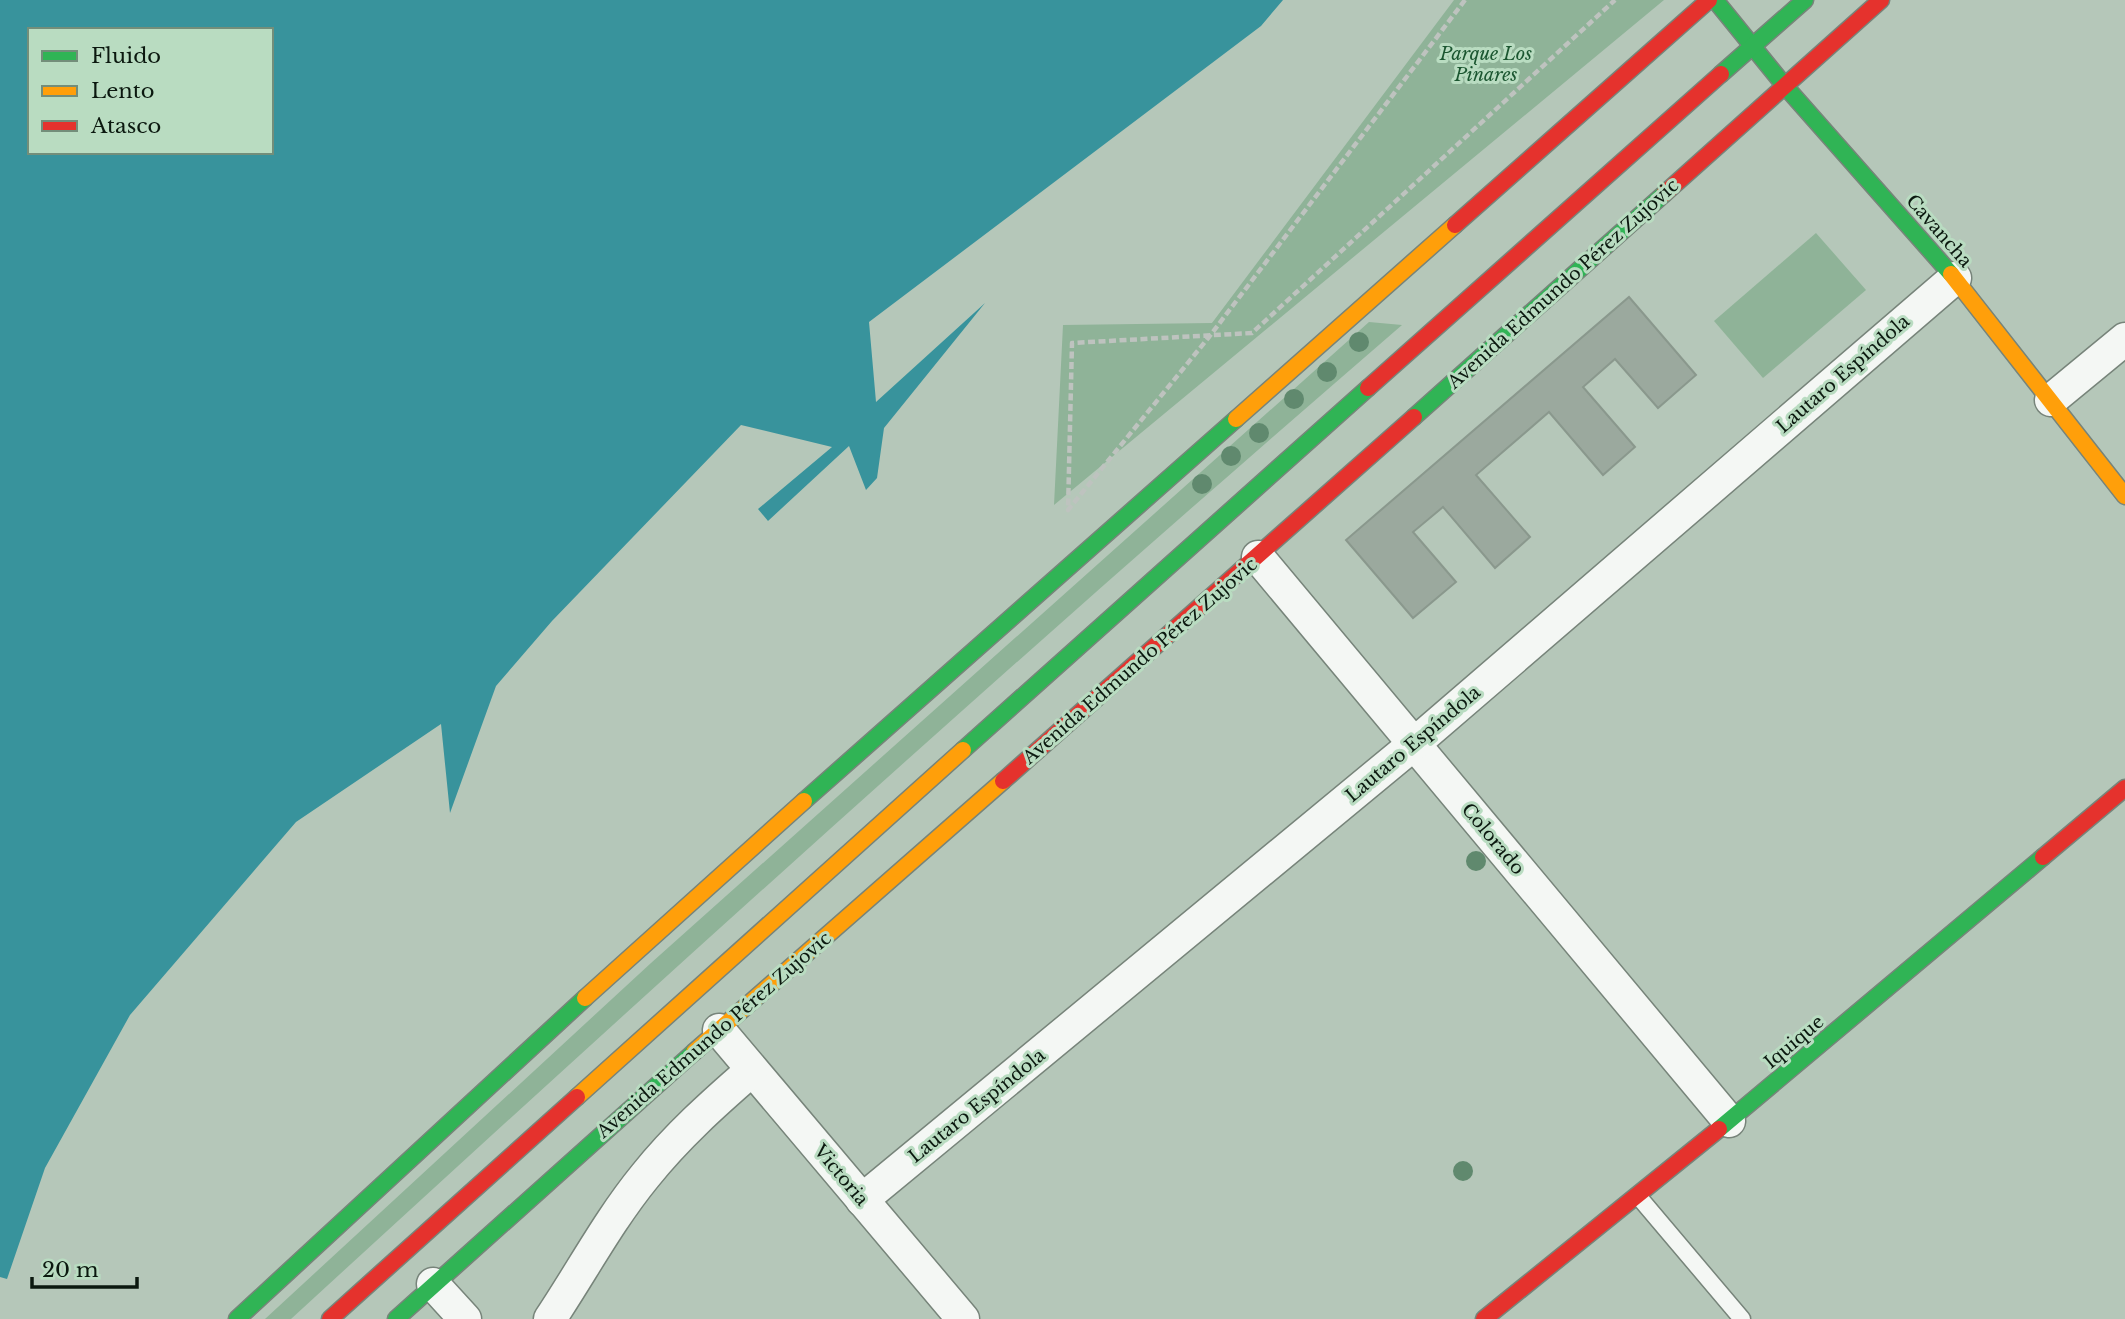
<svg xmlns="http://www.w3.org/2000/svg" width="2125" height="1319" viewBox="0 0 2125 1319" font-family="'Libre Baskerville',serif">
	<rect width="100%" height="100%" fill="#b5c7b9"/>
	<g fill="#8fb398">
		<path d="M 1454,0 L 1664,0 L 1054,505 L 1063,325 L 1212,323 Z"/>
		<path d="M 1816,233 L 1866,290 L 1763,378 L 1714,321 Z"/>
		<path d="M 1369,322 L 1402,325 C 1025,650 657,983 291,1319 L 265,1319 L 651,963 Z"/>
	</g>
	<path fill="#38939c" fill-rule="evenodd" d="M 0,0 L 1283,0 L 1261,26 L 869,322 L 876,402 L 985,303 L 884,428 L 877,478 L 866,490 L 849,446 L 768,521 L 758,509 L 832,447 L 741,425 L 552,621 L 496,686 L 450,813 L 441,724 L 296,822 L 130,1015 L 45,1168 L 7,1279 L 0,1277 ZM 30,30 L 271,30 L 271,152 L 30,152 Z"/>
	<path fill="#9ba99e" stroke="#8a988d" stroke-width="2" d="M 1629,297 L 1696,375 L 1658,408 L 1615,359 L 1583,387 L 1635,447 L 1603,475 L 1549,412 L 1476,475 L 1530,537 L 1495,568 L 1443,507 L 1413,532 L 1456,582 L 1413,618 L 1346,540 Z"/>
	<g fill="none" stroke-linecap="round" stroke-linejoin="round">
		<defs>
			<path id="lane" d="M 1638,1196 L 1742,1319"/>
			<g id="street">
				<path d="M 2051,400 L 2125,339"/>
				<path d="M 1258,557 L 1729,1121"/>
				<path d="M 719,1030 L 963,1319"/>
				<path d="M 862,1200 L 1414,744 L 1955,278"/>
				<path d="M 433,1284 L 465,1319"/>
				<path d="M 550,1319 C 582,1271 609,1220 645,1176 C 677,1136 714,1103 752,1070"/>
			</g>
			<g id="fast">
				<path d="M 1715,0 L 1784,85 L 1951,274"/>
				<path d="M 1721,74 L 1805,0"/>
				<path d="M 1414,417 L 1664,194"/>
				<path d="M 963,750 L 1368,388"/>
				<path d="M 804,801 L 1236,419"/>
				<path d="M 1719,1129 L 2043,857"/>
				<path d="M 237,1319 L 585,998"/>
				<path d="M 396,1319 L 694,1052"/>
			</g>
			<g id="slow">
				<path d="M 1951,274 L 2125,496"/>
				<path d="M 1236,419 L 1455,225"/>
				<path d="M 585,998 L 804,801"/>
				<path d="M 694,1052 L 1003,781"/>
				<path d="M 577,1097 L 963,750"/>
			</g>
			<g id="jam">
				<path d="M 1664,194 L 1881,0"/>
				<path d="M 1455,225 L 1709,0"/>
				<path d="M 1368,388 L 1721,74"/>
				<path d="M 1003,781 L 1414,417"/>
				<path d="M 2043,857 L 2125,788"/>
				<path d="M 330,1319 L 577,1097"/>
				<path d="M 1484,1319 L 1719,1129"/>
			</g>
		</defs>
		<use href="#lane" stroke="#77847a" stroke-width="19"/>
		<use href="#street" stroke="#77847a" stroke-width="35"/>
		<use href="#fast" stroke="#77847a" stroke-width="19"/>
		<use href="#slow" stroke="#77847a" stroke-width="19"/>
		<use href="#jam" stroke="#77847a" stroke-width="19"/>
		<path stroke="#bec3bf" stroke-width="4.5" stroke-dasharray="7 3.5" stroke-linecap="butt" d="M 1465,0 L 1209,337 L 1068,510 L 1072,343 L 1252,333 L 1615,0"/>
		<use href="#lane" stroke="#f4f7f4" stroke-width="16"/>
		<use href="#street" stroke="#f4f7f4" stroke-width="32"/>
		<use href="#fast" stroke="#30b455" stroke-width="16"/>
		<use href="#slow" stroke="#ff9f0a" stroke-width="16"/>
		<use href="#jam" stroke="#e5322d" stroke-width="16"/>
	</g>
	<g fill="#60896e">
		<circle cx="1359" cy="342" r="10"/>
		<circle cx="1327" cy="372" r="10"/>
		<circle cx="1294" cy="399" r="10"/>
		<circle cx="1259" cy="433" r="10"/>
		<circle cx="1231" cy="456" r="10"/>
		<circle cx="1202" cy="484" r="10"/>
		<circle cx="1476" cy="861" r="10"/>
		<circle cx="1463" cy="1171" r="10"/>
	</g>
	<g text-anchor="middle" stroke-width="6" stroke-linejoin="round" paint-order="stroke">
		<g font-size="18" font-style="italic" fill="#1b5630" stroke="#b9dcc1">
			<text x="1486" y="60">Parque Los<tspan x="1486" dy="21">Pinares</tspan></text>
		</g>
		<g font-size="18" fill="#0b180f" stroke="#b9dcc1">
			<text transform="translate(1939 231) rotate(49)" y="6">Cavancha</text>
			<text transform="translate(1563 284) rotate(-42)" y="6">Avenida Edmundo Pérez Zujovic</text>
			<text transform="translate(1843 374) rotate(-41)" y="6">Lautaro Espíndola</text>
			<text transform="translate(1140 661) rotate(-41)" y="6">Avenida Edmundo Pérez Zujovic</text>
			<text transform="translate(1413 744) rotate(-40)" y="6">Lautaro Espíndola</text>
			<text transform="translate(1493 839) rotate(50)" y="6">Colorado</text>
			<text transform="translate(714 1035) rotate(-41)" y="6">Avenida Edmundo Pérez Zujovic</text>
			<text transform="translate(1794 1042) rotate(-40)" y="6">Iquique</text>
			<text transform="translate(977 1106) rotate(-39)" y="6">Lautaro Espíndola</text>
			<text transform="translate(841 1175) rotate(50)" y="6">Victoria</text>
		</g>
	</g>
	<rect x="28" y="28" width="245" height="126" fill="#b9dcc1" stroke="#738e7a" stroke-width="2"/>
	<rect x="42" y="51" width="35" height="10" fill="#30b455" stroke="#738e7a" stroke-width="2"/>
	<text x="91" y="63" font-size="21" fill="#0b180f">Fluido</text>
	<rect x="42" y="86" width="35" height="10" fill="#ff9f0a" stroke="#738e7a" stroke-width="2"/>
	<text x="91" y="98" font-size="21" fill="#0b180f">Lento</text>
	<rect x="42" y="121" width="35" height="10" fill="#e5322d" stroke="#738e7a" stroke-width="2"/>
	<text x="91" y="133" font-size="21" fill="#0b180f">Atasco</text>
	<path d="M32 1277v10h105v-10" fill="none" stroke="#0b180f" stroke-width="3.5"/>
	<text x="42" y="1277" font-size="21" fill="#0b180f" stroke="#b9dcc1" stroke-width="5" paint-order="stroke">20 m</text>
</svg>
